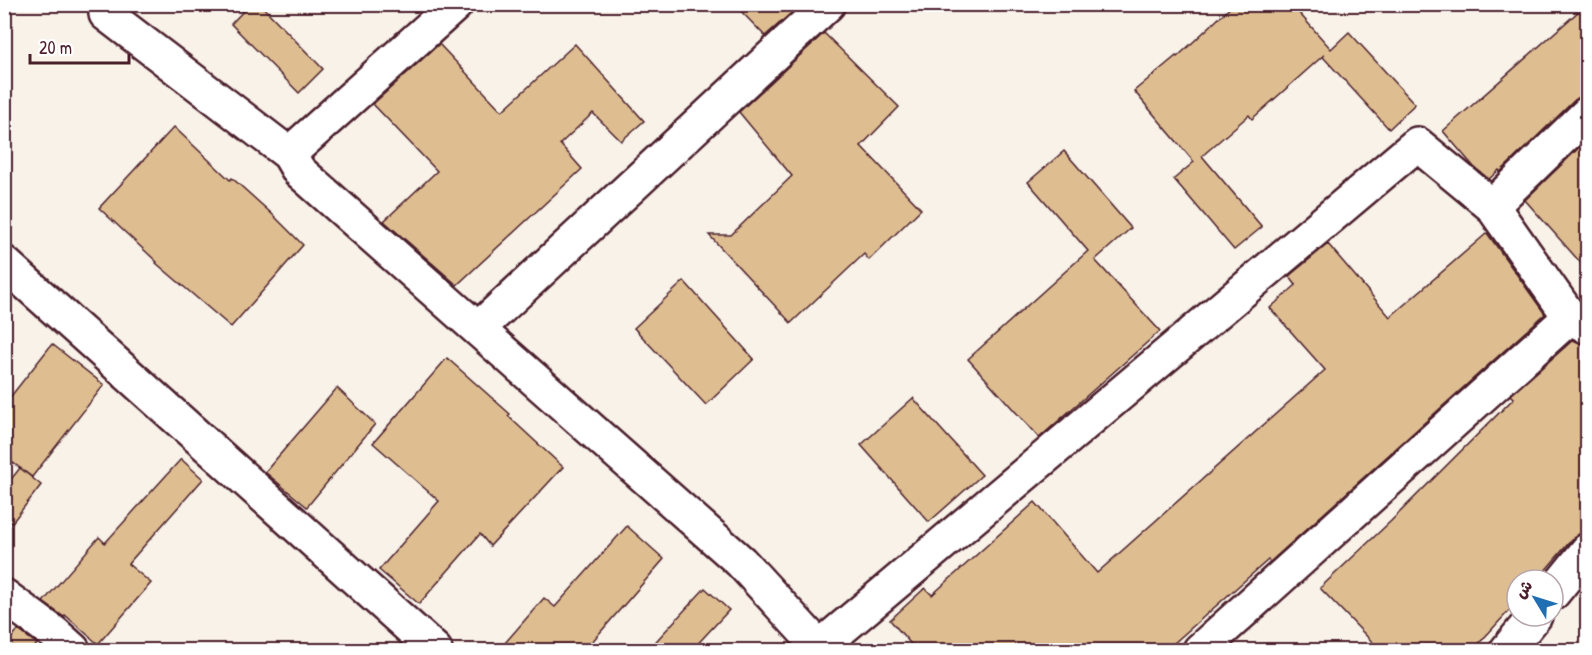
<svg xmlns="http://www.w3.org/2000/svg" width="1592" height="655" viewBox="0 0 1592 655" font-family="'Patrick Hand','Playpen Sans Arabic',sans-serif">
	<rect width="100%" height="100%" fill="#f8f2e9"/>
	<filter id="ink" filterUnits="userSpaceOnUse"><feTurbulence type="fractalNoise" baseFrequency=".0167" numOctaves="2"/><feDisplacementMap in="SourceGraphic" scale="12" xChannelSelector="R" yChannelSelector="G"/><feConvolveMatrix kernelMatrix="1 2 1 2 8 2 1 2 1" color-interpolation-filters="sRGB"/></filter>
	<g filter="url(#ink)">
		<g fill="#debe91" stroke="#4a1f2b" stroke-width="1.5">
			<path d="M 250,4 L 260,4 L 323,69 L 299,93 L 231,24 Z"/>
			<path d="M 734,4 L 795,4 L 798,7 L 765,36 Z"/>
			<path d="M 1234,4 L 1291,4 L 1331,49 L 1349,32 L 1415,104 L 1389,129 L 1323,57 L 1325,54 L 1252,119 L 1249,115 L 1202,156 L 1262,227 L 1234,250 L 1174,179 L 1194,162 L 1134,91 L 1176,56 L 1177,57 Z"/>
			<path d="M 1587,4 L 1587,95 L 1575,100 L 1500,172 L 1499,170 L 1489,179 L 1474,167 L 1443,131 Z"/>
			<path d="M 824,33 L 899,107 L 861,146 L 921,209 L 869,260 L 864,254 L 791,323 L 709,235 L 731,235 L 792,176 L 739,112 Z"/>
			<path d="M 439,44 L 502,111 L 575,44 L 644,121 L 621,141 L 593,113 L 560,144 L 582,169 L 457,285 L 384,221 L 437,171 L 373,104 Z"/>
			<path d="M 174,127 L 230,180 L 232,178 L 271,213 L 303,245 L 231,327 L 156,263 L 157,262 L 99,208 Z"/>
			<path d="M 1587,140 L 1587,270 L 1525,200 Z"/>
			<path d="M 1064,151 L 1131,228 L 1095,260 L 1160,331 L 1039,438 L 968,359 L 1088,251 L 1028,182 Z"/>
			<path d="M 1487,233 L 1545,314 L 1270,562 L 1268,560 L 1165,651 L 917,651 L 890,620 L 925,588 L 932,595 L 1035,502 L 1097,573 L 1325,370 L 1270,308 L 1296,285 L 1289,276 L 1328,244 L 1390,317 Z"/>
			<path d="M 684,281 L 754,359 L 706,405 L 634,328 Z"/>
			<path d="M 1573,340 L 1587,346 L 1587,529 L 1573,538 L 1537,580 L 1517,580 L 1517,602 L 1472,651 L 1381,651 L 1320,588 L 1391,521 L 1514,398 L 1511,395 Z"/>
			<path d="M 52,344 L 104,385 L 32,477 L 4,456 L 4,405 Z"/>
			<path d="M 447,358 L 510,414 L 508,416 L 563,467 L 490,546 L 480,534 L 419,604 L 379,570 L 439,501 L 373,443 Z"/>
			<path d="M 337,388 L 375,424 L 307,507 L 265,472 Z"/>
			<path d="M 913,398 L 982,475 L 929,522 L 861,445 Z"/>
			<path d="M 181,459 L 203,479 L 128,564 L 151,583 L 98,644 L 65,615 L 64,617 L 43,602 L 99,537 L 105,543 Z"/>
			<path d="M 20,468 L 41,485 L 4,533 L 4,488 Z"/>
			<path d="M 627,526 L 664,559 L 584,651 L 498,651 L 544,598 L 555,607 Z"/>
			<path d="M 705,588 L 729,610 L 691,651 L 647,651 Z"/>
			<path d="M 18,630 L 37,644 L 31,651 L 4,651 L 4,646 Z"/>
		</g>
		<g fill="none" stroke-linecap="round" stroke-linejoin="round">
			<defs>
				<g id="minor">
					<path d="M 114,4 L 106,14 L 289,154 L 299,171 L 741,562 L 819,647"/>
					<path d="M 289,154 L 456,4"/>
					<path d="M 1492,206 L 1588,113"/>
					<path d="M 4,263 L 435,650"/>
					<path d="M 478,329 L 828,4"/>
					<path d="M 1553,593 L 1588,550"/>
					<path d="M 4,596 L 54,633 L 73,650"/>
					<path d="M 816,650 L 1417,144 L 1492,206 L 1570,317 L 1588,327"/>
					<path d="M 1200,650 L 1570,317"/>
					<path d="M 1507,650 L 1535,616"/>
				</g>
			</defs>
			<use href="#minor" stroke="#4a1f2b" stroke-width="38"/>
			<use href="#minor" stroke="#fff" stroke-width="33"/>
		</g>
	</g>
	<rect width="1592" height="655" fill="none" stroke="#fff" stroke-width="24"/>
	<rect x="12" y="12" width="1568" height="631" fill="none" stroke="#4a1f2b" stroke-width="2" filter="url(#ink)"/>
	<g transform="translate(1535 598) rotate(308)"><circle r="28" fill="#ffffff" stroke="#b7a5aa" stroke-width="1.5"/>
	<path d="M0-4.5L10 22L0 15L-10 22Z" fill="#1f6fb2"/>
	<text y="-9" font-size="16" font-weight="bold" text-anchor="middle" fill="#4a1f2b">ش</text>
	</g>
	<path d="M30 54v9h99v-9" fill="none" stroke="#4a1f2b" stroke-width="3"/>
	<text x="39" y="54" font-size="18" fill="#4a1f2b" stroke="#ffffff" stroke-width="4.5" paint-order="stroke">20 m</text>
</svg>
